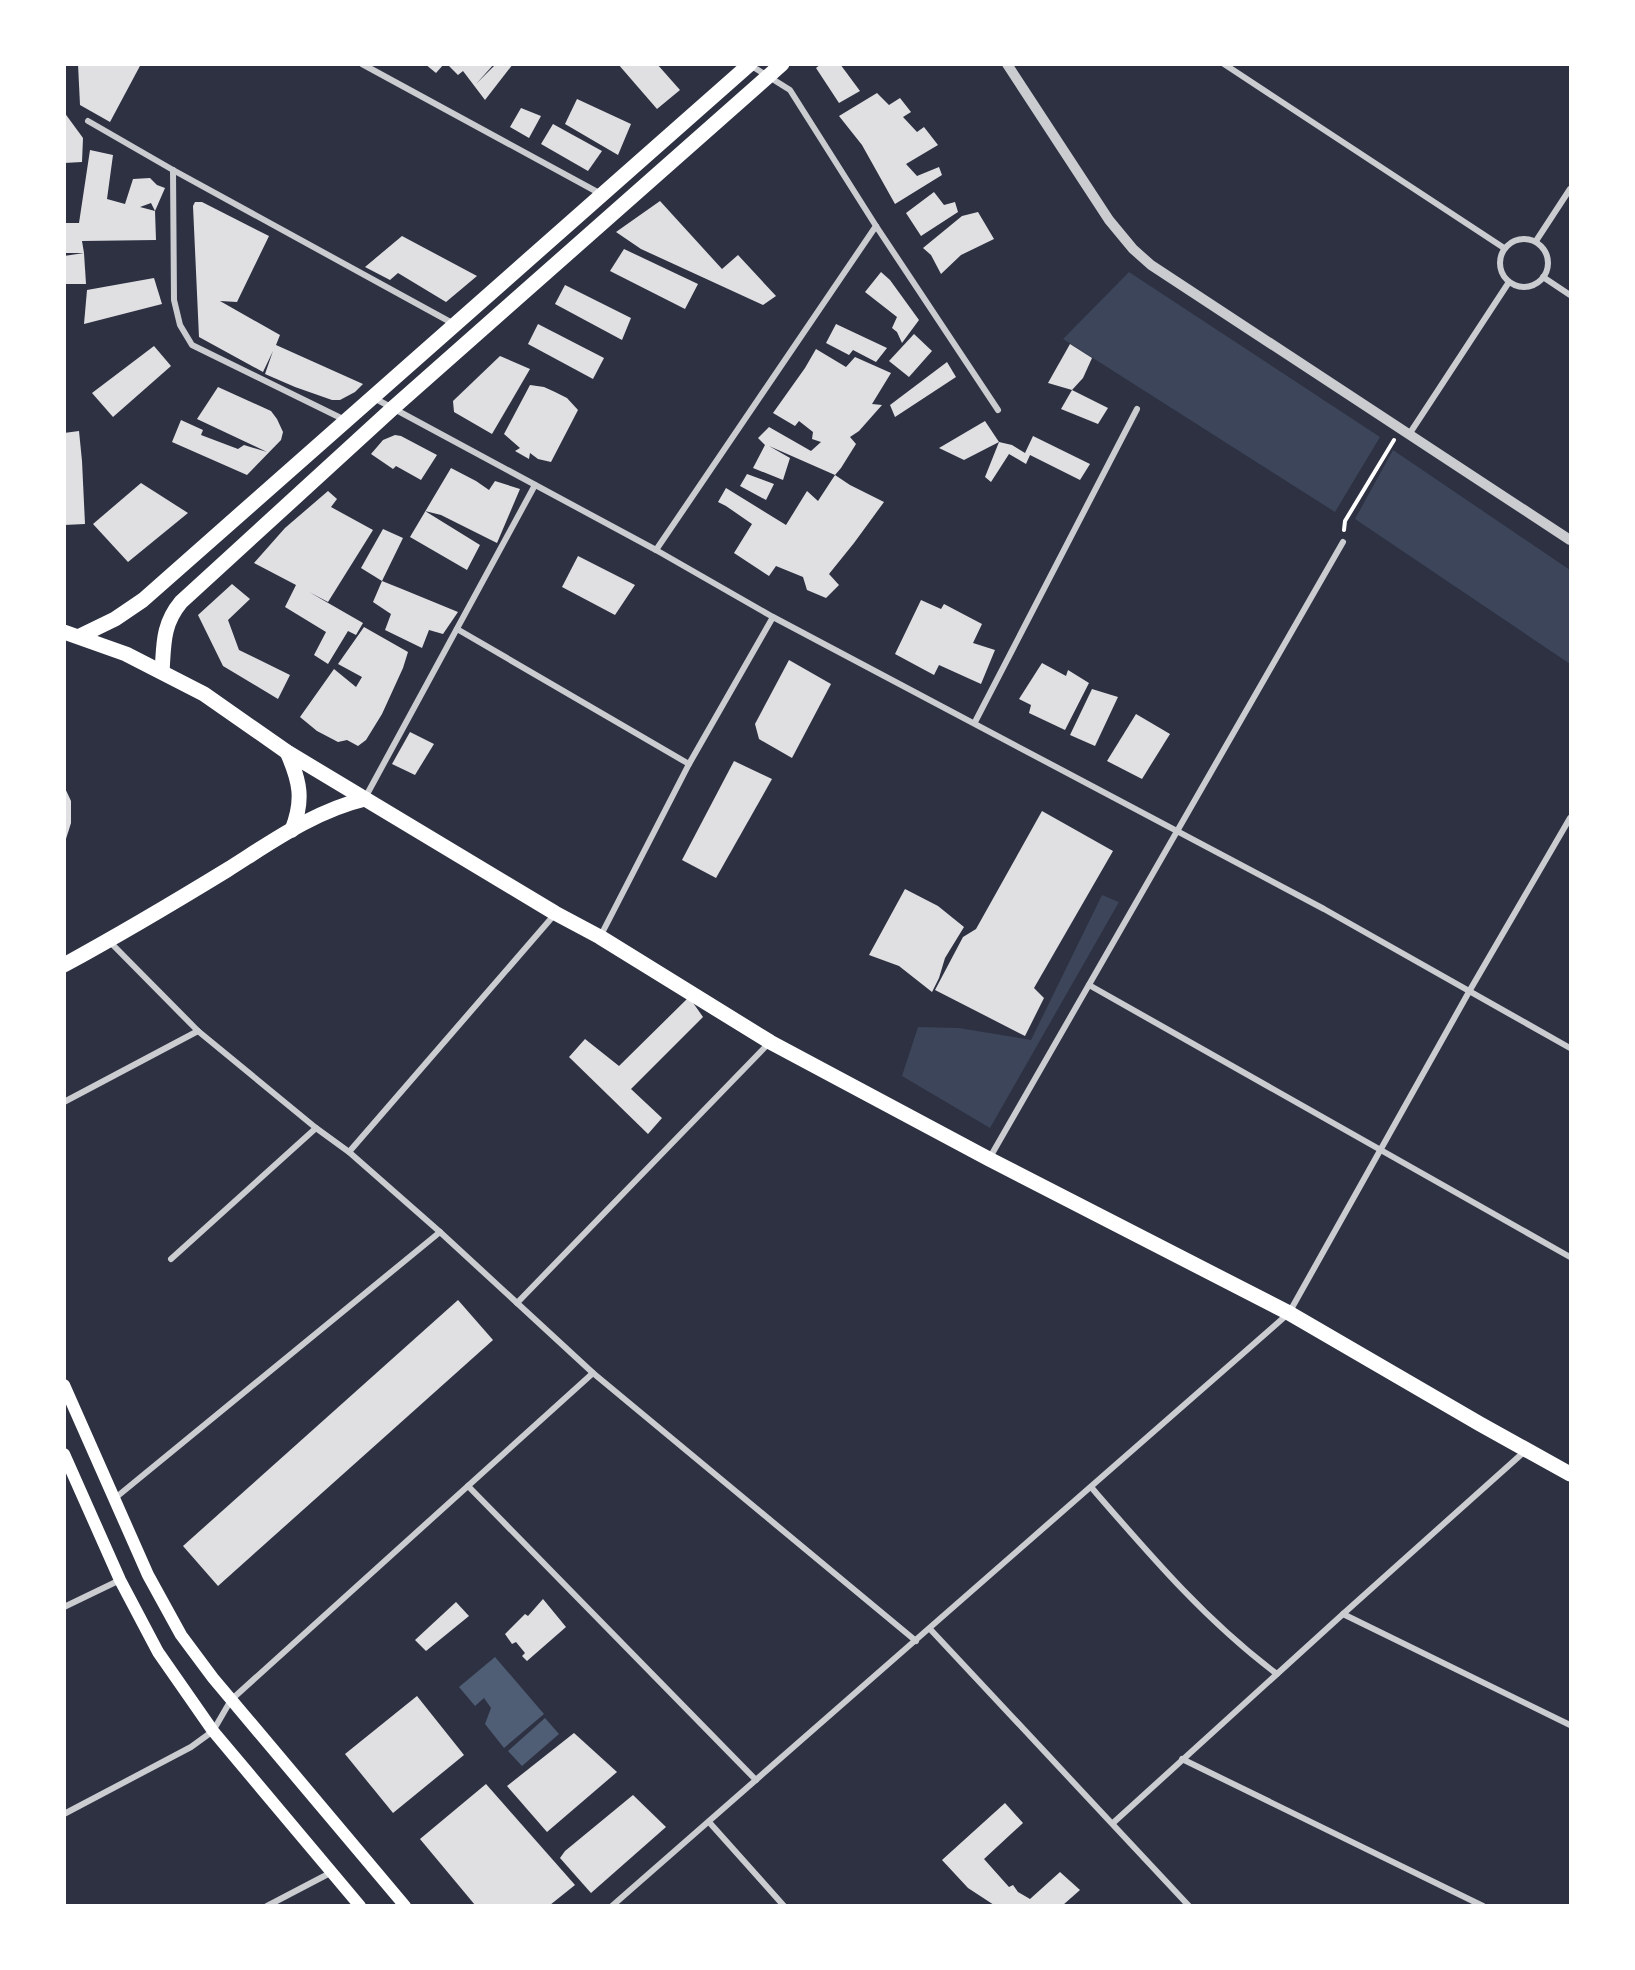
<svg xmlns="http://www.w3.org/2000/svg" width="1635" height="1970" viewBox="0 0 1635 1970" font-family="Karla,sans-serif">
	<rect width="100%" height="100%" fill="#2d3142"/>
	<g fill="#3c4559">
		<path d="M 1129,272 L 1380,437 L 1335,512 L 1063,339 Z"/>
		<path d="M 1393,450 L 1570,570 L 1570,664 L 1355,519 Z"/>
		<path d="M 1102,895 L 1119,902 L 990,1128 L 902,1076 L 918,1027 L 959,1028 L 1031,1040 Z"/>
	</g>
	<g fill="#4f5d75">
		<path d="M 495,1657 L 544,1714 L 504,1748 L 485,1724 L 491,1708 L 484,1698 L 475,1706 L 459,1687 Z"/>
		<path d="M 545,1718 L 559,1734 L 522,1766 L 508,1751 Z"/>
	</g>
	<g fill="#e0e0e3">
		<path d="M 78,64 L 141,64 L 110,122 L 80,105 Z"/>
		<path d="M 425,64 L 444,64 L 436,73 Z"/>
		<path d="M 447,64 L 494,64 L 476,84 L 496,64 L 513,64 L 485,100 L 463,71 L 458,75 Z"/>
		<path d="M 618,64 L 657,64 L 680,90 L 657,109 Z"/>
		<path d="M 821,64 L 840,64 L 860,91 L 839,103 L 816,68 Z"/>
		<path d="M 877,93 L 889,105 L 900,98 L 911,112 L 903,117 L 917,132 L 924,127 L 938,145 L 906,164 L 917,176 L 939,167 L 942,175 L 895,204 L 862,145 L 839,116 Z"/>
		<path d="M 577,99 L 631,124 L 618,155 L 565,124 Z"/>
		<path d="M 521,108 L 541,116 L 529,138 L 510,127 Z"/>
		<path d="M 64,112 L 83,138 L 82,162 L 64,163 Z"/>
		<path d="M 553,124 L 602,151 L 588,171 L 541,144 Z"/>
		<path d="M 90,150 L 113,155 L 107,199 L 125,204 L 133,179 L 150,178 L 157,185 L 165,188 L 155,211 L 151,203 L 140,207 L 155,211 L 156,240 L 82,241 L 84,253 L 64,253 L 64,223 L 79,223 Z"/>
		<path d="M 934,192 L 944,205 L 955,202 L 958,212 L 921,236 L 906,213 Z"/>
		<path d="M 660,201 L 722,269 L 738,255 L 776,296 L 763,305 L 641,249 L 616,232 Z"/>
		<path d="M 195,202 L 202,202 L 269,236 L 237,302 L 220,301 L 280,335 L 276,345 L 363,384 L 355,392 L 340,400 L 332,400 L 295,387 L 265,374 L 273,351 L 263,372 L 199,337 L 193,206 Z"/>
		<path d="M 978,212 L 994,239 L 961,255 L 941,274 L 931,255 L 923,248 L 962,216 Z"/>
		<path d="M 402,236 L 477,276 L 446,302 L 398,273 L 390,280 L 365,267 Z"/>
		<path d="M 624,249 L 698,284 L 685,309 L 610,271 Z"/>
		<path d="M 84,253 L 86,284 L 64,284 L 64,256 Z"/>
		<path d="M 881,272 L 890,280 L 919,320 L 902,343 L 897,332 L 892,328 L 897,317 L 865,292 Z"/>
		<path d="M 154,278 L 162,304 L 84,324 L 87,290 Z"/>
		<path d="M 565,285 L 631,318 L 622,340 L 555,304 Z"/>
		<path d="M 538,324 L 604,358 L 593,379 L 528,344 Z"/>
		<path d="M 836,324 L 887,348 L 876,362 L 853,350 L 849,355 L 826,343 Z"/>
		<path d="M 914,334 L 932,351 L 909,377 L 889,361 Z"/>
		<path d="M 1070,344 L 1092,358 L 1083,378 L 1072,390 L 1048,383 Z"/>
		<path d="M 154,346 L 171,366 L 113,417 L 92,393 Z"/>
		<path d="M 816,349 L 846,367 L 855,357 L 891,373 L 872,404 L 882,405 L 859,431 L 850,437 L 856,444 L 841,468 L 835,475 L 769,446 L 790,458 L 783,480 L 753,468 L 765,445 L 758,438 L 769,427 L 811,451 L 821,442 L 812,439 L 813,432 L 799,421 L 795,426 L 773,413 L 805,368 Z"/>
		<path d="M 500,356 L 530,369 L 492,434 L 454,412 L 453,401 Z"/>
		<path d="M 947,362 L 956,377 L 895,417 L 890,405 Z"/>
		<path d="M 530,385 L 544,387 L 555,392 L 567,398 L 578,410 L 551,462 L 538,459 L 530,453 L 529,459 L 515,451 L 520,448 L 504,434 Z"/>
		<path d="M 218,387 L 271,411 L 277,419 L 283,432 L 281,440 L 247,475 L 172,442 L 181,420 L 203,430 L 201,435 L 238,449 L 244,445 L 267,452 L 197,419 Z"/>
		<path d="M 1072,390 L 1108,408 L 1098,424 L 1061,409 Z"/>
		<path d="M 985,421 L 999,442 L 964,460 L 939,448 Z"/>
		<path d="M 79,431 L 82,461 L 85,524 L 64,525 L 64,433 Z"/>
		<path d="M 395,435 L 401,436 L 437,455 L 421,480 L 396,466 L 393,469 L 371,454 L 383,440 Z"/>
		<path d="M 1033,436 L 1090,464 L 1080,480 L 1030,455 L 1026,464 L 1009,454 L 991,482 L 985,477 L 999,442 L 1012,445 L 1025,453 Z"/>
		<path d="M 451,468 L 476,481 L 489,490 L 495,481 L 520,489 L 497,543 L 441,515 L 425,511 L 480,545 L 467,570 L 410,537 Z"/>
		<path d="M 747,474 L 774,484 L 766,500 L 740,486 Z"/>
		<path d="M 835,475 L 850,485 L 884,502 L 854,543 L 829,574 L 839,585 L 826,598 L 807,590 L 803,577 L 776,566 L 769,576 L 734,553 L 752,524 L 726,506 L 718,502 L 726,488 L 786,525 L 807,491 L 818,501 Z"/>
		<path d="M 141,483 L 188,513 L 128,562 L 93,524 Z"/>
		<path d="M 328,491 L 337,499 L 331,507 L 373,530 L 328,602 L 309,592 L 363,623 L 356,635 L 348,631 L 328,664 L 314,655 L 326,632 L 285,607 L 296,585 L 254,563 L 285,528 Z"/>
		<path d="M 383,529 L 403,538 L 382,581 L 361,568 Z"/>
		<path d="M 578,556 L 635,585 L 615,615 L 562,587 Z"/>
		<path d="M 382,581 L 402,589 L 458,612 L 443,634 L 429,630 L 422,648 L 385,630 L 391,614 L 373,602 Z"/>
		<path d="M 232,584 L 250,599 L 228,620 L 239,650 L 290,675 L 278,699 L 223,666 L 198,615 Z"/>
		<path d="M 921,600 L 941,609 L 944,604 L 982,624 L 973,643 L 995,650 L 981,684 L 939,665 L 934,675 L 895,654 Z"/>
		<path d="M 364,627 L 408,652 L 403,668 L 382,714 L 366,740 L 358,746 L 347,740 L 338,742 L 317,731 L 300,717 L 334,669 L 356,687 L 362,677 L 338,664 Z"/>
		<path d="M 789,660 L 831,684 L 792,758 L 759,739 L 755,724 Z"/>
		<path d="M 1042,663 L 1066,676 L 1068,670 L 1089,683 L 1065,730 L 1029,713 L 1031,705 L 1019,699 Z"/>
		<path d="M 1092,689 L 1118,697 L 1095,746 L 1070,735 Z"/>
		<path d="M 1136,714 L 1170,734 L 1142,779 L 1107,761 Z"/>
		<path d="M 410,732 L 434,744 L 415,775 L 392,764 Z"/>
		<path d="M 734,761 L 772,779 L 716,878 L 682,860 Z"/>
		<path d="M 64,786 L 71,801 L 71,823 L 65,842 Z"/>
		<path d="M 1042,811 L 1113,851 L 1034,988 L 1044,998 L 1025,1036 L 935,990 L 963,937 L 976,929 Z"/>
		<path d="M 905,889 L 938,906 L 964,927 L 945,958 L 939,978 L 932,992 L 899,966 L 869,955 Z"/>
		<path d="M 689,997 L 703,1017 L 631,1089 L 662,1118 L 648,1134 L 569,1057 L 585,1039 L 619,1066 Z"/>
		<path d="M 458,1300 L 493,1340 L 218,1586 L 183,1546 Z"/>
		<path d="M 543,1599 L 566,1627 L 527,1661 L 522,1656 L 525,1653 L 516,1642 L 512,1644 L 505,1634 L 525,1614 L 528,1616 Z"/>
		<path d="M 456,1602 L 469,1616 L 426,1651 L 415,1640 Z"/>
		<path d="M 417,1696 L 464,1755 L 393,1813 L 345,1754 Z"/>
		<path d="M 574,1733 L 617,1772 L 547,1832 L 507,1786 Z"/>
		<path d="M 486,1784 L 575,1885 L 550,1905 L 475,1905 L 420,1839 Z"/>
		<path d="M 633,1795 L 666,1827 L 591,1893 L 560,1858 L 565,1851 Z"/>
		<path d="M 1005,1803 L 1023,1823 L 984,1859 L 1009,1887 L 1013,1885 L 1018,1892 L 1030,1899 L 1060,1872 L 1080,1890 L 1063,1905 L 994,1905 L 968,1888 L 942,1860 Z"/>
	</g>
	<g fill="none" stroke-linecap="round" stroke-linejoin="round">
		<path stroke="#fff" stroke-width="4" d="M 1344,530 L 1345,521 L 1394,440"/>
		<g stroke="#caccd0" stroke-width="6">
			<path d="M 362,64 L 601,194"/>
			<path d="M 1224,64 L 1504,248"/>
			<path d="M 750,65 L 790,90 L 876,226 L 998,410"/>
			<path d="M 88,121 L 173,170 L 454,324"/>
			<path d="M 173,170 L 174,300 L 180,325 L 192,345 L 345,420"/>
			<circle cx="1524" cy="263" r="24"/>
			<path d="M 1536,241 L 1570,189"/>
			<path d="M 1543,277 L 1570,295"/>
			<path d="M 374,398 L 656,550 L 773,617 L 1324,909 L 1570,1048"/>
			<path d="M 1410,433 L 1509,282"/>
			<path d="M 656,550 L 876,226"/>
			<path d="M 457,629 L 689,764"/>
			<path d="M 975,722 L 1137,409"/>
			<path d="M 365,798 L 535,485"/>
			<path d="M 600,937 L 689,764 L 773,617"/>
			<path d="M 109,941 L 198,1031 L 316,1128 L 349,1152 L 440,1232 L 593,1373 L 916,1641"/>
			<path d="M 1089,985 L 1570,1257"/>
			<path d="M 64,1102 L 198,1031"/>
			<path d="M 349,1152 L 555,914"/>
			<path d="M 989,1159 L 1343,542"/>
			<path d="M 171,1259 L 316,1128"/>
			<path d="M 517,1303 L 770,1042"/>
			<path d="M 468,1486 L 756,1780"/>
			<path d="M 1091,1487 C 1149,1554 1206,1621 1277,1674"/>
			<path d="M 114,1499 L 440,1232"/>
			<path d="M 64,1607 L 120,1580"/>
			<path d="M 1343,1614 L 1570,1725"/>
			<path d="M 930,1629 L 1189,1906"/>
			<path d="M 1182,1759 L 1483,1906"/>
			<path d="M 64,1814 L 191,1747 L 213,1731 L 231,1700 L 593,1373"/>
			<path d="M 709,1822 L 784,1906"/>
			<path d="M 1113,1823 L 1343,1614 L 1525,1451"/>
			<path d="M 267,1906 L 332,1872"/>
			<path d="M 612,1906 L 1289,1313 L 1470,990 L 1570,818"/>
		</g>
		<path stroke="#caccd0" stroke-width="10" d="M 1007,64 L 1109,220 L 1133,249 L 1151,265 L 1570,540"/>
		<g stroke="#fff" stroke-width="12">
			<path d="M 64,1385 L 148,1575 L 181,1635 L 213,1678 L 405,1906"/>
			<path d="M 64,1454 L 120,1580 L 158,1652 L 213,1731 L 360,1906"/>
		</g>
		<g stroke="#fff" stroke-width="15">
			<path d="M 64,632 L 126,654 L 204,694 L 287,752 L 555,913 L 600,937 L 770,1042 L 989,1159 L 1289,1313 L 1480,1424 L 1570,1474"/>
			<path d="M 80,636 L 115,619 L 143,600 L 750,64"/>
			<path d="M 162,672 C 164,645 162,625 181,602 L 393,408 L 782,64"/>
			<path d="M 287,752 C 300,781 304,800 292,830"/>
			<path d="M 64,965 C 119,935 173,903 227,870 C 270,843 314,811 365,799"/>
		</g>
	</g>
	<rect width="1635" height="1970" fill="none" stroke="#ffffff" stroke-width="132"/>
</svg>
